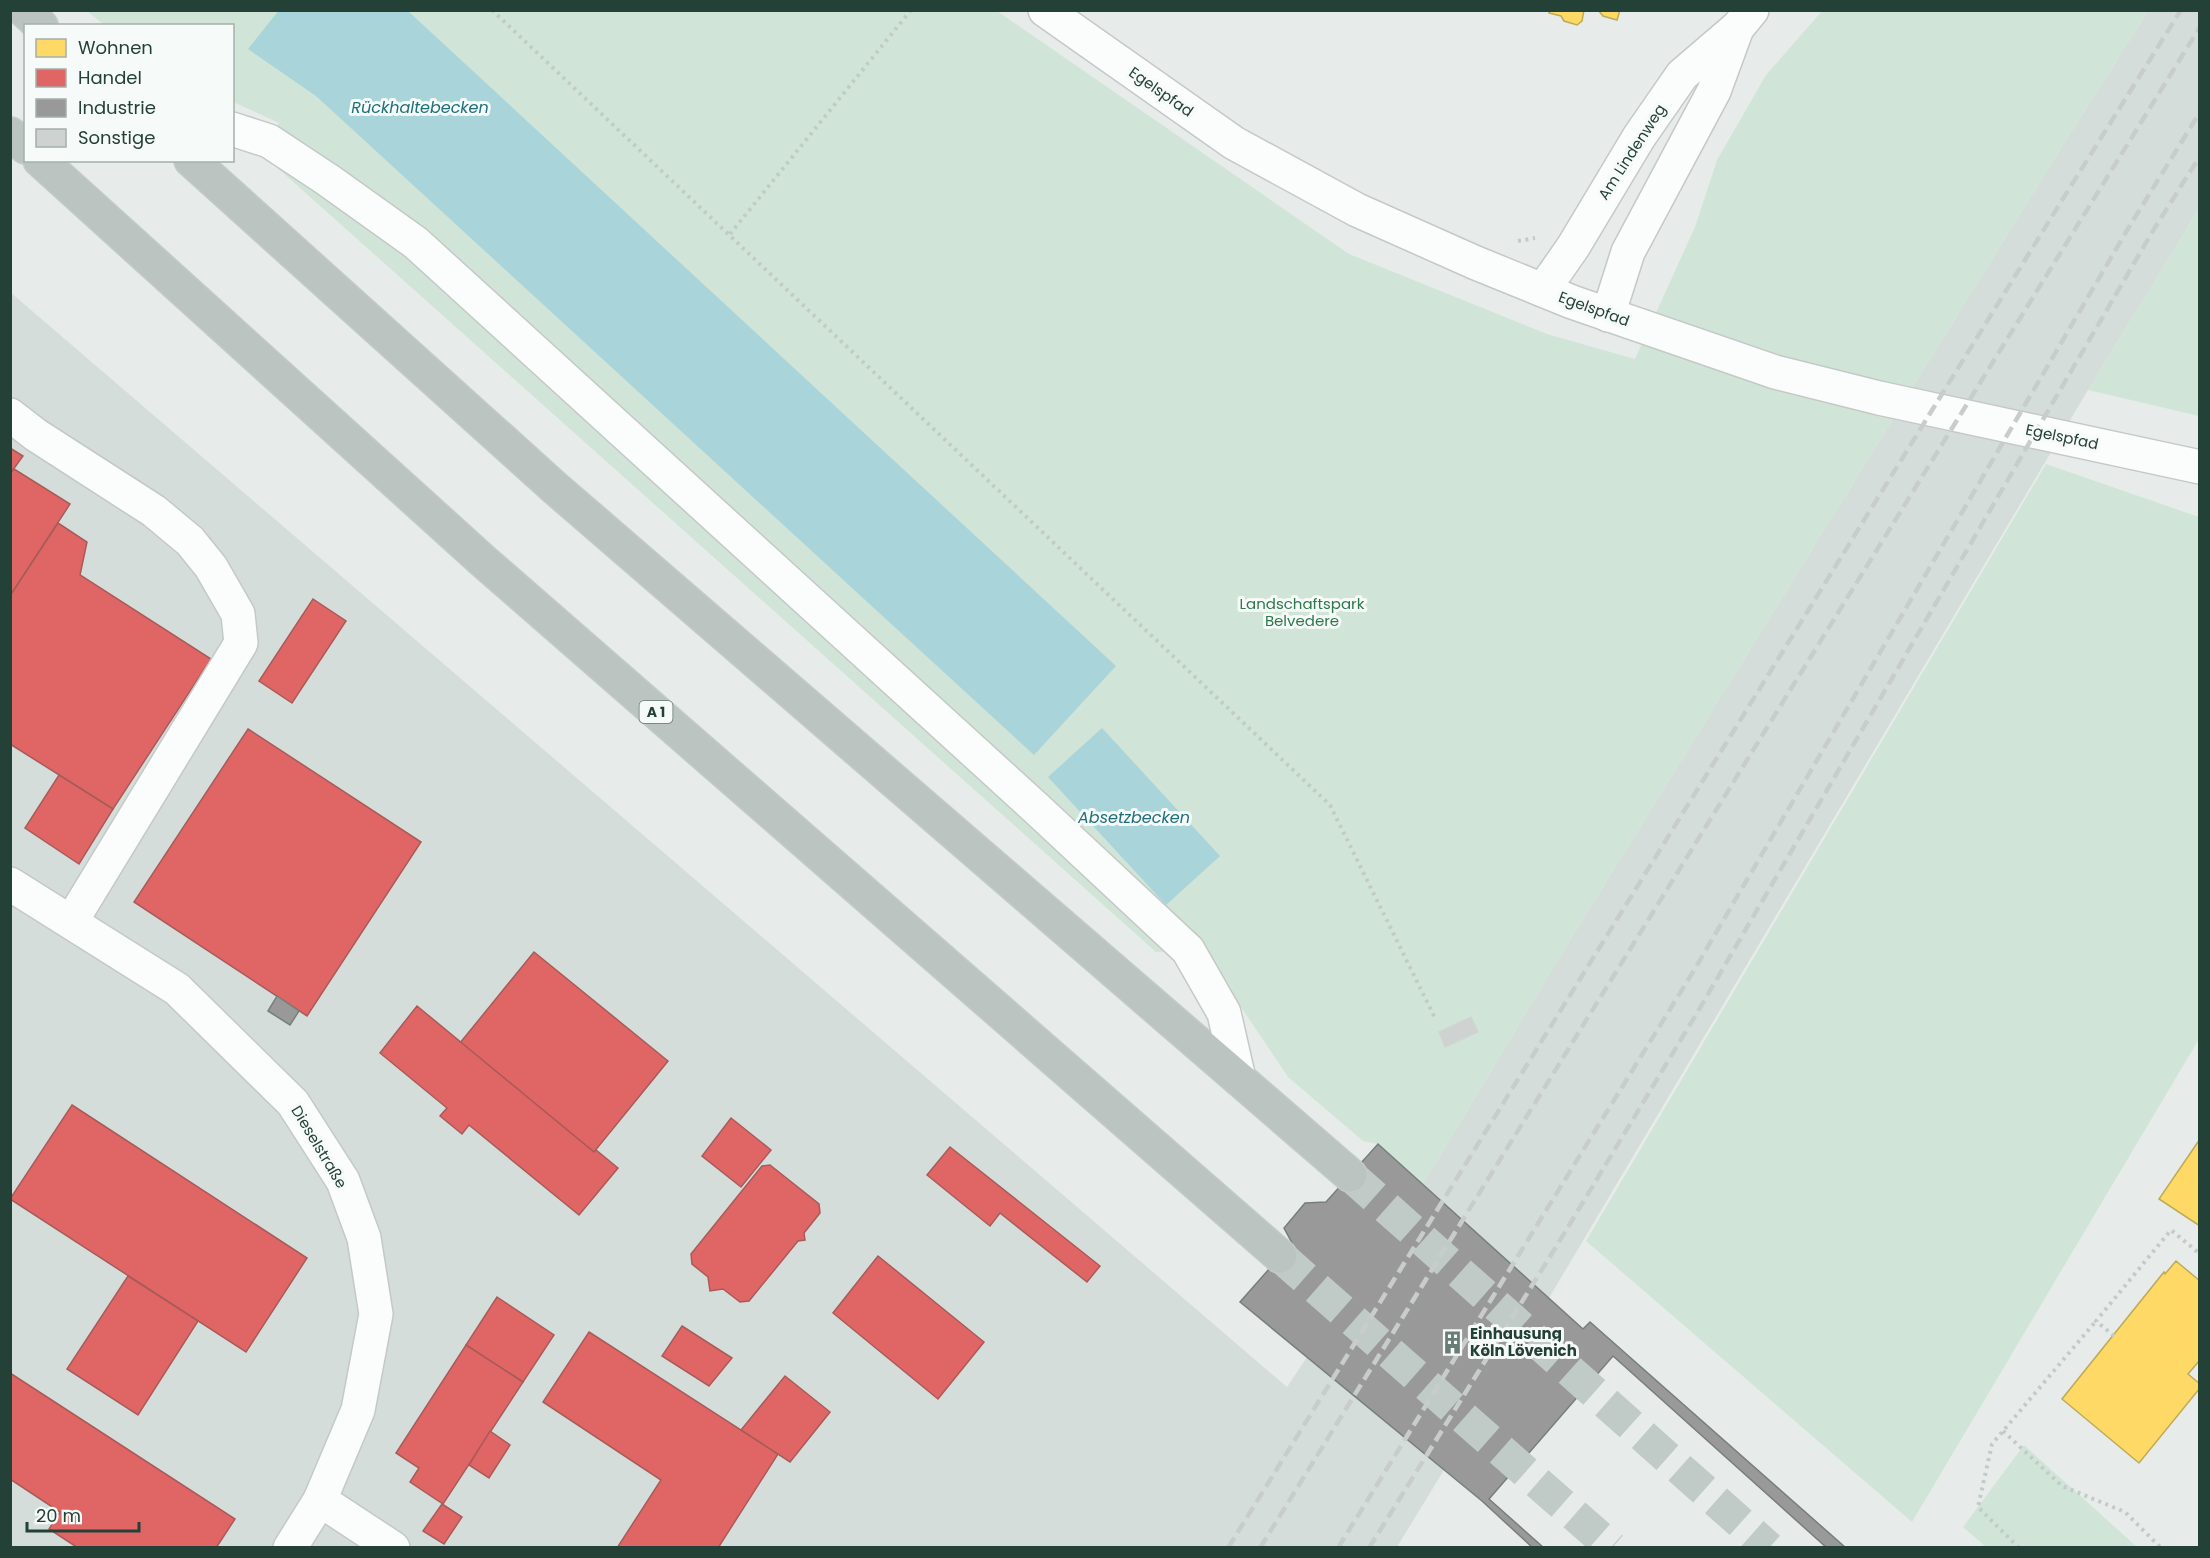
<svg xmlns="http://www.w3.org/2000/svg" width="2210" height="1558" viewBox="0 0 2210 1558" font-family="Poppins,sans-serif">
	<rect width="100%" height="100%" fill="#e7ecea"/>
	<g fill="#d5ddda">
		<path d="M 2148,11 L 2199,11 L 2199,209 L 2088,390 L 1549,1298 L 1422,1185 L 1573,935 L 2059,151 Z"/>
		<path d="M 10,292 L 1287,1387 L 1307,1357 L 1444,1470 L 1397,1547 L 11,1547 Z"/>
	</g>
	<g fill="#d0e5d7">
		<path d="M 87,11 L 997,11 L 1349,254 L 1547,334 L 1635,359 L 1695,227 L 1717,160 L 1766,75 L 1822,11 L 2148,11 L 2059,151 L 1573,935 L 1422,1185 L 1378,1144 L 1363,1141 L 1288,1077 L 1202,949 L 1156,952 L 263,155 L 269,141 L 279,123 L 233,102 L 232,26 L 104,25 Z"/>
		<path d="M 2199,209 L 2199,416 L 2088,390 Z"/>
		<path d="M 2046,464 L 2199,517 L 2199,1039 L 1912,1522 L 1586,1241 Z"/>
		<path d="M 2024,1445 L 2137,1547 L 1986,1547 L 1963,1527 Z"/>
	</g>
	<g fill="#a9d4d9">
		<path d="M 279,10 L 408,11 L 1116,666 L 1034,755 L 316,96 L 248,49 Z"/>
		<path d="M 1102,728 L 1220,856 L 1166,905 L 1048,777 Z"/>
	</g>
	<g fill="#ffd966" stroke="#bdab58" stroke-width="1.5">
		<path d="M 1550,10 L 1584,10 L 1582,21 L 1577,25 L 1564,21 L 1561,16 L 1549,13 Z"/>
		<path d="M 1598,10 L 1620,10 L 1617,20 L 1603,16 Z"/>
		<path d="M 2200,1139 L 2200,1226 L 2159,1199 Z"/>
		<path d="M 2176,1261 L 2200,1281 L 2200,1360 L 2188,1374 L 2200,1384 L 2200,1388 L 2139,1463 L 2062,1399 L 2164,1272 L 2165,1274 Z"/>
	</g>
	<g fill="#e06666" stroke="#a85b58" stroke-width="1.5">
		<path d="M 10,448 L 23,456 L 10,474 Z"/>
		<path d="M 14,469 L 70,504 L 10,596 L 10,474 Z"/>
		<path d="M 58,523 L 87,542 L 80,575 L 211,659 L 113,809 L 10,744 L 10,596 Z"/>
		<path d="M 313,599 L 346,621 L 292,703 L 259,681 Z"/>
		<path d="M 248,729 L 421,842 L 307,1016 L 134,902 Z"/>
		<path d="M 59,775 L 113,809 L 79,864 L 25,828 Z"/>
		<path d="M 534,952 L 668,1061 L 594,1152 L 460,1043 Z"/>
		<path d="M 417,1006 L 594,1152 L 596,1150 L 618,1168 L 579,1215 L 469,1125 L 462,1134 L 440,1116 L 447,1108 L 380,1053 Z"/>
		<path d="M 72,1105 L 307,1258 L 246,1352 L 10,1199 Z"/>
		<path d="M 731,1118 L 771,1150 L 741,1187 L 702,1156 Z"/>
		<path d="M 950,1147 L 1100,1266 L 1087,1282 L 1000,1213 L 990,1226 L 927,1175 Z"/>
		<path d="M 770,1165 L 819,1204 L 820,1213 L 804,1233 L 805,1240 L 798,1241 L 749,1301 L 740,1302 L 723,1289 L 710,1291 L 708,1277 L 692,1264 L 691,1254 L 762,1166 Z"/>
		<path d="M 878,1256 L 984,1342 L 938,1399 L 833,1313 Z"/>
		<path d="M 128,1276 L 198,1321 L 138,1415 L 67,1369 Z"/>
		<path d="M 497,1297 L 554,1335 L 523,1382 L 466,1345 Z"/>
		<path d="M 682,1326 L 732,1358 L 709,1386 L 662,1356 Z"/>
		<path d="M 589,1332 L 778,1454 L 718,1548 L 617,1548 L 661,1480 L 543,1402 Z"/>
		<path d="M 466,1345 L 523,1382 L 443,1504 L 410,1482 L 419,1468 L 396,1453 Z"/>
		<path d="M 10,1373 L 235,1519 L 216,1548 L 78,1548 L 49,1529 L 60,1512 L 10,1479 Z"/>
		<path d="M 785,1376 L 830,1412 L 790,1462 L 741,1430 Z"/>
		<path d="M 490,1431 L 510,1445 L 489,1478 L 469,1465 Z"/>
		<path d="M 442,1504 L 462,1517 L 444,1544 L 423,1531 Z"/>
	</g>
	<g fill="#999" stroke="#767f7c" stroke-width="1.5">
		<path d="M 277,996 L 299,1011 L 290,1025 L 268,1011 Z"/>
		<path d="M 1378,1144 L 1583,1329 L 1590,1322 L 1846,1548 L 1827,1548 L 1613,1356 L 1489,1499 L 1544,1548 L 1533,1548 L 1482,1501 L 1240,1302 L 1292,1243 L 1284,1228 L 1305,1203 L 1326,1202 Z"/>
	</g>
	<path fill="#ced3d1" stroke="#d0d5d3" stroke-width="1.5" d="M 1471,1017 L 1478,1032 L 1445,1047 L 1439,1032 Z"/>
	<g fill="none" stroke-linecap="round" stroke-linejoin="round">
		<g stroke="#c0cac6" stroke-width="33" stroke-dasharray="33 16" stroke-linecap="butt">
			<path d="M 1350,1175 L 1769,1548"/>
			<path d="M 1280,1256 L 1612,1548"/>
		</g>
		<defs>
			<g id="minor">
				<path d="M 1045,10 L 1234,143 L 1357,210 L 1476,263 L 1572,302 L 1775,372 L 1879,398 L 2200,467"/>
				<path d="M 232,129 L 269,141 L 328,180 L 416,243 L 1037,809 L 1188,950 L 1224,1013 L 1239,1079"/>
				<path d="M 1543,290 L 1573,247 L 1639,137 L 1682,75 L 1738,27 L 1752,10"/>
				<path d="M 1608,315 L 1628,252 L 1714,91 L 1736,31"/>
				<path d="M 10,415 L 36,435 L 154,511 L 190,541 L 211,567 L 238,614 L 241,643 L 71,922"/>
				<path d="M 10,884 L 177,989 L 293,1103 L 343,1181 L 364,1238 L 376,1314 L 358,1410 L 320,1500 L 290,1548"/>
				<path d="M 320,1500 L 393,1548"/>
			</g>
			<g id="highway">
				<path d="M 24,10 L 41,26"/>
				<path d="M 10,134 L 26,147"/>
				<path d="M 40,160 L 482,560 L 1280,1256"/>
				<path d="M 191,160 L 554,487 L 1350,1175"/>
			</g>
		</defs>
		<use href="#minor" stroke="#c4c9c7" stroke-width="36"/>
		<use href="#highway" stroke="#c2cbc8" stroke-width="36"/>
		<g stroke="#c3cbc8" stroke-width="4" stroke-dasharray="3 4.5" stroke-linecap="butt">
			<path d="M 492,10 L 1330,805 L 1435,1018"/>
			<path d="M 730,234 L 911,10"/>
			<path d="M 1518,241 L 1535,238"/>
			<path d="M 2114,1336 L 2096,1321 L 2171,1230 L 2200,1254"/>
			<path d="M 2003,1431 L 2062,1486 L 2125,1512 L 2161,1548"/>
			<path d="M 2019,1548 L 1978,1507 L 1992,1444 L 2096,1321"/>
		</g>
		<use href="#minor" stroke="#fbfcfc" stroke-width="33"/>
		<use href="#highway" stroke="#bcc4c2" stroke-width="33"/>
		<g stroke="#c8cdcb" stroke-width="4.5" stroke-dasharray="12 6" stroke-linecap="butt">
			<path d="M 1228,1548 L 2059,205 L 2181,10"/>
			<path d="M 1260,1548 L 2200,27"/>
			<path d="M 1338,1548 L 1693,972 L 2129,227 L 2200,112"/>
			<path d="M 1369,1548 L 1559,1242 L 1697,1013 L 2154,229 L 2200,156"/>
		</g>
	</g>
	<defs>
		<symbol id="building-bare" viewBox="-9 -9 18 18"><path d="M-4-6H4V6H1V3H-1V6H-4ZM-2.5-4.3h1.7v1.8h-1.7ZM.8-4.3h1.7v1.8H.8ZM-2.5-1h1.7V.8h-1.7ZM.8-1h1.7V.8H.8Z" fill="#687d76" stroke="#f6faf8" stroke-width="2.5" paint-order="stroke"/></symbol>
	</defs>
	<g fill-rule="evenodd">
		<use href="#building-bare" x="1436" y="1326" width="33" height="33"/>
	</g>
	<g text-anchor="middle" stroke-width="6" stroke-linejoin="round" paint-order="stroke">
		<rect fill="#f6faf8" stroke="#637872" stroke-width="1.5" x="639.5" y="701" width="33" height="22" rx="4.5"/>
		<g font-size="14" font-weight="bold" fill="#244138">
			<text x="656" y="717">A 1</text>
		</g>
		<g font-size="15" fill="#244138" stroke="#f6faf8">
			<text transform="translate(1161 92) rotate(35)" y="5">Egelspfad</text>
			<text transform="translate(1632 152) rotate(-57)" y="5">Am Lindenweg</text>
			<text transform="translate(1594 309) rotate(20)" y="5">Egelspfad</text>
			<text transform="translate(2062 437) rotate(12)" y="5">Egelspfad</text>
			<text transform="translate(319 1147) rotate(59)" y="5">Dieselstraße</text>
		</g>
		<g font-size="15" fill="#2e7849" stroke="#f6faf8">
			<text x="1302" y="609">Landschaftspark<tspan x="1302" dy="17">Belvedere</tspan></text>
		</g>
		<g font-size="15" font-weight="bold" fill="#244138" stroke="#f6faf8" text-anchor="start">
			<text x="1470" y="1339">Einhausung<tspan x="1470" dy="17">Köln Lövenich</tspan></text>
		</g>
		<g font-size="16" font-style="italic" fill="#1d6f7d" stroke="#f6faf8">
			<text x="420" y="113">Rückhaltebecken</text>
			<text x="1134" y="823">Absetzbecken</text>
		</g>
	</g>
	<rect width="2210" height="1558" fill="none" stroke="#244138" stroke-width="24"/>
	<rect x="24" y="24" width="210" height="138" fill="#f6faf8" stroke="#a2b0ab" stroke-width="1.5"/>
	<rect x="36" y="39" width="30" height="18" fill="#ffd966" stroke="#a2b0ab" stroke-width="1.5"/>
	<text x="78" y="54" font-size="18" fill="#244138">Wohnen</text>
	<rect x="36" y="69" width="30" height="18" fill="#e06666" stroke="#a2b0ab" stroke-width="1.5"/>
	<text x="78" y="84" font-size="18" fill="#244138">Handel</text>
	<rect x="36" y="99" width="30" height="18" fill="#999999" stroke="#a2b0ab" stroke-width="1.5"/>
	<text x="78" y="114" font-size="18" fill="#244138">Industrie</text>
	<rect x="36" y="129" width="30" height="18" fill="#ced3d1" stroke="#a2b0ab" stroke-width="1.5"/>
	<text x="78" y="144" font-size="18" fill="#244138">Sonstige</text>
	<path d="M27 1522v9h112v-9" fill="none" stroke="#244138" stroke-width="3"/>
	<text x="36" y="1522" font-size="18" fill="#244138" stroke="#f6faf8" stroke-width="4.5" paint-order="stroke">20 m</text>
</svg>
